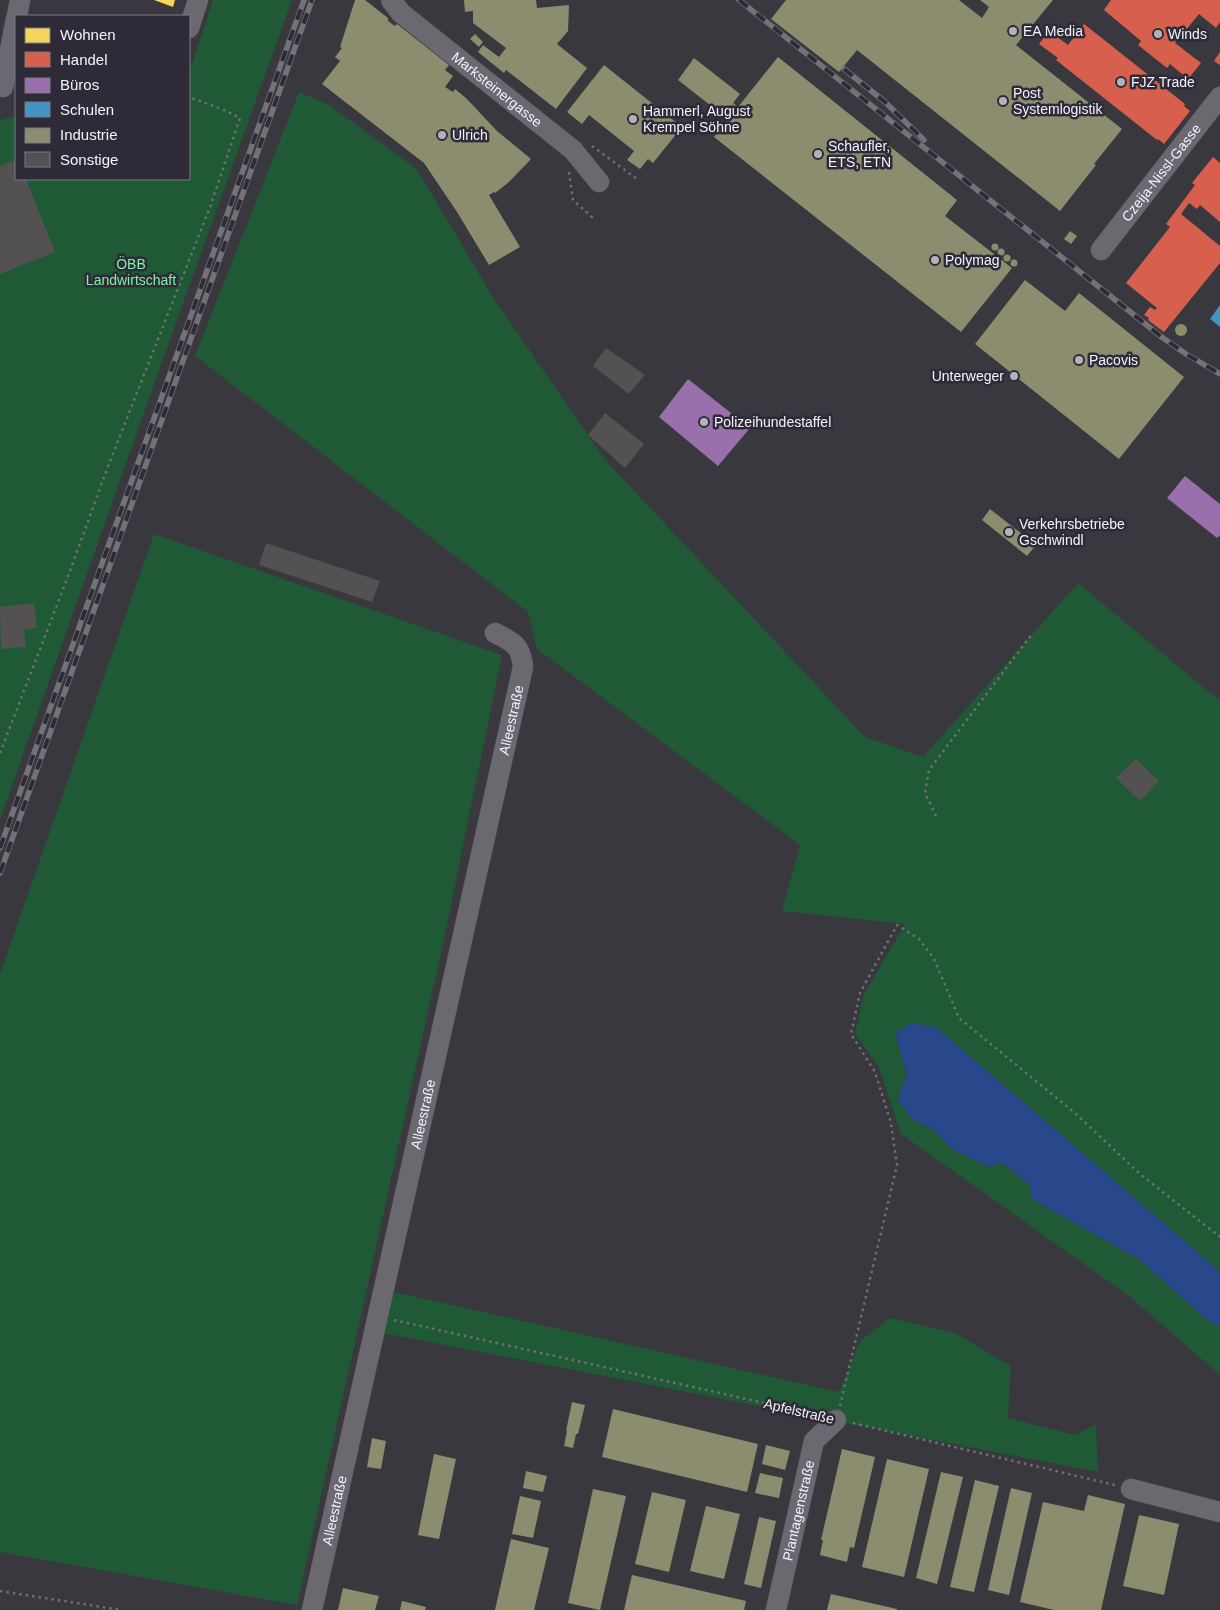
<svg xmlns="http://www.w3.org/2000/svg" width="1220" height="1610" viewBox="0 0 1220 1610" font-family="Helvetica,sans-serif">
	<rect width="100%" height="100%" fill="#39383e"/>
	<g fill="#1f5935">
		<path d="M 213,0 L 292,0 L 157,376 L 0,820 L 0,120 L 16,116 L 16,179 L 189,179 L 189,73 Z"/>
		<path d="M 299,92 L 329,105 L 417,169 L 492,296 L 606,461 L 865,737 L 923,757 L 1078,583 L 1220,701 L 1220,1272 L 937,1028 L 895,1033 L 907,1074 L 898,1100 L 914,1121 L 932,1128 L 952,1149 L 987,1166 L 1002,1163 L 1030,1185 L 1032,1199 L 1140,1260 L 1211,1323 L 1220,1326 L 1220,1375 L 1129,1296 L 901,1134 L 879,1067 L 855,1034 L 863,996 L 905,924 L 782,911 L 800,845 L 537,649 L 528,612 L 195,356 Z"/>
		<path d="M 154,534 L 502,655 L 443,944 L 297,1605 L 0,1552 L 0,974 Z"/>
		<path d="M 394,1292 L 839,1392 L 860,1341 L 890,1318 L 955,1333 L 1011,1366 L 1008,1418 L 1075,1435 L 1096,1424 L 1098,1472 L 383,1333 Z"/>
	</g>
	<path fill="#29488c" d="M 912,1023 L 937,1028 L 1220,1272 L 1220,1326 L 1211,1323 L 1140,1260 L 1032,1199 L 1030,1185 L 1002,1163 L 987,1166 L 952,1149 L 932,1128 L 914,1121 L 898,1100 L 907,1074 L 895,1033 Z"/>
	<path fill="#f6d55c" d="M 154,0 L 175,0 L 173,7 Z"/>
	<g fill="#d6604d">
		<path d="M 1111,0 L 1220,0 L 1220,22 L 1216,28 L 1199,14 L 1175,43 L 1201,63 L 1188,79 L 1170,64 L 1167,68 L 1138,45 L 1141,41 L 1104,10 Z"/>
		<path d="M 1084,24 L 1185,104 L 1184,106 L 1190,111 L 1164,144 L 1158,139 L 1157,140 L 1056,60 L 1058,58 L 1039,44 L 1049,31 L 1068,45 Z"/>
		<path d="M 1220,52 L 1220,65 L 1214,61 Z"/>
		<path d="M 1213,157 L 1220,163 L 1220,222 L 1200,205 L 1197,209 L 1189,203 L 1181,214 L 1220,246 L 1220,263 L 1164,332 L 1148,320 L 1149,318 L 1144,315 L 1150,307 L 1155,310 L 1157,308 L 1126,283 L 1170,227 L 1166,224 L 1195,185 L 1192,183 Z"/>
	</g>
	<g fill="#9970ab">
		<path d="M 688,379 L 750,428 L 718,466 L 659,417 Z"/>
		<path d="M 1185,476 L 1220,504 L 1220,535 L 1217,538 L 1167,498 Z"/>
	</g>
	<path fill="#4393c3" d="M 1220,305 L 1220,327 L 1210,319 Z"/>
	<g fill="#8c8c6e">
		<path d="M 355,0 L 365,0 L 388,18 L 388,21 L 395,26 L 397,24 L 449,65 L 445,70 L 453,76 L 445,87 L 453,92 L 455,89 L 466,98 L 497,131 L 531,159 L 509,182 L 495,193 L 494,192 L 489,195 L 520,247 L 489,265 L 457,212 L 424,163 L 322,84 L 340,61 L 335,57 L 342,48 L 340,47 Z"/>
		<path d="M 464,0 L 536,0 L 537,8 L 569,5 L 568,31 L 557,44 L 587,68 L 556,109 L 506,70 L 504,73 L 478,52 L 483,45 L 499,57 L 506,48 L 473,23 L 473,11 L 465,12 Z"/>
		<path d="M 786,0 L 959,0 L 982,18 L 989,7 L 980,0 L 1053,0 L 1016,45 L 1122,129 L 1094,164 L 1096,165 L 1060,211 L 857,50 L 839,72 L 771,19 Z"/>
		<path d="M 475,34 L 483,42 L 479,47 L 470,39 Z"/>
		<path d="M 778,57 L 957,200 L 945,216 L 1012,268 L 961,332 L 714,137 L 735,111 L 731,107 L 724,116 L 678,80 L 694,58 L 740,94 L 733,103 L 738,107 Z"/>
		<path d="M 604,65 L 682,127 L 653,163 L 648,159 L 640,169 L 627,160 L 634,151 L 589,115 L 582,124 L 567,112 Z"/>
		<path d="M 1070,231 L 1077,236 L 1071,244 L 1064,239 Z"/>
		<circle cx="995" cy="247" r="3.5"/>
		<circle cx="1001" cy="252" r="3.5"/>
		<circle cx="1007" cy="258" r="3.5"/>
		<circle cx="1014" cy="263" r="3.5"/>
		<path d="M 1025,280 L 1065,311 L 1079,293 L 1184,377 L 1119,459 L 975,344 Z"/>
		<circle cx="1181" cy="330" r="6"/>
		<path d="M 990,509 L 1036,545 L 1027,556 L 982,520 Z"/>
		<path d="M 572,1402 L 585,1405 L 578,1434 L 576,1434 L 573,1448 L 564,1446 L 567,1431 L 566,1431 Z"/>
		<path d="M 613,1409 L 758,1444 L 747,1492 L 602,1457 Z"/>
		<path d="M 372,1438 L 386,1441 L 381,1469 L 367,1467 Z"/>
		<path d="M 766,1445 L 790,1451 L 785,1470 L 762,1464 Z"/>
		<path d="M 842,1449 L 875,1457 L 854,1548 L 850,1547 L 847,1562 L 820,1555 L 823,1540 L 821,1540 Z"/>
		<path d="M 434,1454 L 456,1459 L 439,1539 L 418,1535 Z"/>
		<path d="M 887,1459 L 929,1469 L 904,1577 L 862,1567 Z"/>
		<path d="M 526,1471 L 547,1476 L 543,1492 L 523,1488 Z"/>
		<path d="M 941,1472 L 963,1477 L 937,1584 L 916,1578 Z"/>
		<path d="M 760,1473 L 783,1478 L 779,1498 L 755,1493 Z"/>
		<path d="M 975,1480 L 999,1486 L 974,1592 L 950,1587 Z"/>
		<path d="M 1011,1488 L 1032,1493 L 1009,1595 L 988,1590 Z"/>
		<path d="M 593,1489 L 626,1496 L 600,1610 L 568,1603 Z"/>
		<path d="M 652,1492 L 686,1500 L 669,1572 L 635,1564 Z"/>
		<path d="M 1088,1495 L 1125,1504 L 1101,1610 L 1054,1610 L 1020,1602 L 1043,1502 L 1084,1511 Z"/>
		<path d="M 520,1496 L 541,1501 L 533,1538 L 512,1534 Z"/>
		<path d="M 706,1506 L 740,1514 L 724,1579 L 690,1571 Z"/>
		<path d="M 1139,1515 L 1179,1524 L 1164,1595 L 1123,1586 Z"/>
		<path d="M 759,1517 L 776,1521 L 761,1588 L 744,1584 Z"/>
		<path d="M 511,1539 L 549,1548 L 534,1610 L 495,1610 Z"/>
		<path d="M 632,1575 L 746,1601 L 744,1610 L 624,1610 Z"/>
		<path d="M 343,1588 L 379,1596 L 375,1610 L 338,1610 Z"/>
		<path d="M 831,1594 L 897,1609 L 897,1610 L 827,1610 Z"/>
		<path d="M 402,1601 L 426,1607 L 425,1610 L 400,1610 Z"/>
	</g>
	<g fill="#545153">
		<path d="M 16,160 L 16,179 L 26,179 L 55,252 L 0,274 L 0,166 Z"/>
		<path d="M 606,348 L 645,375 L 629,394 L 593,366 Z"/>
		<path d="M 605,413 L 644,444 L 625,468 L 588,435 Z"/>
		<path d="M 266,543 L 380,581 L 372,602 L 259,565 Z"/>
		<path d="M 34,603 L 37,628 L 24,630 L 26,647 L 1,649 L 0,607 Z"/>
		<path d="M 1136,759 L 1159,781 L 1140,801 L 1116,778 Z"/>
	</g>
	<g fill="none" stroke-linecap="round" stroke-linejoin="round">
		<defs>
			<g id="minor">
				<path id="s1" d="M 391,0 L 401,13 L 573,150 L 599,182"/>
				<path d="M 17,16 L 20,0"/>
				<path d="M 189,28 L 198,0"/>
				<path d="M 3,87 L 16,19"/>
				<path id="s2" d="M 1101,250 L 1220,97"/>
				<path d="M 1131,1489 L 1220,1512"/>
				<path id="s3" d="M 312,1610 L 523,667 C 521,645 513,642 495,633"/>
				<path id="s4" d="M 776,1610 L 814,1441 L 836,1420"/>
			</g>
		</defs>
		<use href="#minor" stroke="#58565d" stroke-width="21"/>
		<g stroke="#706f74" stroke-width="2.5" stroke-dasharray="2.5 4" stroke-linecap="butt">
			<path d="M 592,146 L 637,179 L 636,181"/>
			<path d="M 569,172 L 573,200 L 592,217 L 595,214"/>
			<path d="M 0,753 L 67,579 L 107,469 L 210,207 L 240,118 L 224,110 L 189,97"/>
			<path d="M 936,816 L 925,793 L 929,770 L 1032,634"/>
			<path d="M 394,1320 L 818,1415"/>
			<path d="M 840,1406 L 897,1165 L 891,1123 L 875,1072 L 851,1034 L 860,993 L 897,925 L 919,939 L 934,959 L 959,1018 L 1075,1113 L 1140,1174 L 1220,1237"/>
			<path d="M 853,1423 L 1115,1485"/>
			<path d="M 0,1591 L 121,1610"/>
		</g>
		<use href="#minor" stroke="#6b696f" stroke-width="20"/>
		<defs>
			<g id="rail">
				<path d="M 739,0 L 1163,338 L 1186,354 L 1220,374"/>
				<path d="M 844,69 L 885,102 L 924,140"/>
				<path d="M 0,848 L 304,0"/>
				<path d="M 0,873 L 312,0"/>
			</g>
		</defs>
		<use href="#rail" stroke="#737276" stroke-width="5.5"/>
		<use href="#rail" stroke="#2e2a37" stroke-width="4" stroke-dasharray="11" stroke-linecap="butt"/>
	</g>
	<g fill="#b3b1b9" stroke="#2e2a37" stroke-width="2">
		<circle cx="1013" cy="31" r="5"/>
		<circle cx="1158" cy="34" r="5"/>
		<circle cx="1121" cy="82" r="5"/>
		<circle cx="1003" cy="101" r="5"/>
		<circle cx="633" cy="119" r="5"/>
		<circle cx="442" cy="135" r="5"/>
		<circle cx="818" cy="154" r="5"/>
		<circle cx="935" cy="260" r="5"/>
		<circle cx="1079" cy="360" r="5"/>
		<circle cx="1014" cy="376" r="5"/>
		<circle cx="704" cy="422" r="5"/>
		<circle cx="1009" cy="532" r="5"/>
	</g>
	<g text-anchor="middle" stroke-width="5" stroke-linejoin="round" paint-order="stroke">
		<g font-size="14" fill="#f4f2fb" stroke="#2e2a37" text-anchor="start">
			<text x="1023" y="36">EA Media</text>
			<text x="1168" y="39">Winds</text>
			<text x="1131" y="87">FJZ Trade</text>
			<text x="1013" y="98">Post<tspan x="1013" dy="16">Systemlogistik</tspan></text>
			<text x="643" y="116">Hammerl, August<tspan x="643" dy="16">Krempel Söhne</tspan></text>
			<text x="452" y="140">Ulrich</text>
			<text x="828" y="151">Schaufler,<tspan x="828" dy="16">ETS, ETN</tspan></text>
			<text x="945" y="265">Polymag</text>
			<text x="1089" y="365">Pacovis</text>
			<text x="1004" y="381" text-anchor="end">Unterweger</text>
			<text x="714" y="427">Polizeihundestaffel</text>
			<text x="1019" y="529">Verkehrsbetriebe<tspan x="1019" dy="16">Gschwindl</tspan></text>
		</g>
		<g font-size="14" fill="#f4f2fb" stroke="#2e2a37">
			<text dy="5" stroke="none"><textPath href="#s1" startOffset="139">Marksteinergasse</textPath></text>
			<text dy="5" stroke="none"><textPath href="#s2" startOffset="98">Czeija-Nissl-Gasse</textPath></text>
			<text dy="5" stroke="none"><textPath href="#s3" startOffset="912">Alleestraße</textPath></text>
			<text dy="5" stroke="none"><textPath href="#s3" startOffset="508">Alleestraße</textPath></text>
			<text transform="translate(799 1411) rotate(13)" y="5">Apfelstraße</text>
			<text dy="5" stroke="none"><textPath href="#s3" startOffset="102">Alleestraße</textPath></text>
			<text dy="5" stroke="none"><textPath href="#s4" startOffset="102">Plantagenstraße</textPath></text>
		</g>
		<g font-size="14" fill="#7cf4a2" stroke="#2e2a37">
			<text x="131" y="269">ÖBB<tspan x="131" dy="16">Landwirtschaft</tspan></text>
		</g>
	</g>
	<rect x="15" y="15" width="175" height="165" fill="#2e2a37" stroke="#7d7a85"/>
	<rect x="25" y="28" width="25" height="15" fill="#f6d55c" stroke="#7d7a85"/>
	<text x="60" y="40" font-size="15" fill="#f4f2fb">Wohnen</text>
	<rect x="25" y="52" width="25" height="15" fill="#d6604d" stroke="#7d7a85"/>
	<text x="60" y="65" font-size="15" fill="#f4f2fb">Handel</text>
	<rect x="25" y="78" width="25" height="15" fill="#9970ab" stroke="#7d7a85"/>
	<text x="60" y="90" font-size="15" fill="#f4f2fb">Büros</text>
	<rect x="25" y="102" width="25" height="15" fill="#4393c3" stroke="#7d7a85"/>
	<text x="60" y="115" font-size="15" fill="#f4f2fb">Schulen</text>
	<rect x="25" y="128" width="25" height="15" fill="#8c8c6e" stroke="#7d7a85"/>
	<text x="60" y="140" font-size="15" fill="#f4f2fb">Industrie</text>
	<rect x="25" y="152" width="25" height="15" fill="#545153" stroke="#7d7a85"/>
	<text x="60" y="165" font-size="15" fill="#f4f2fb">Sonstige</text>
</svg>
